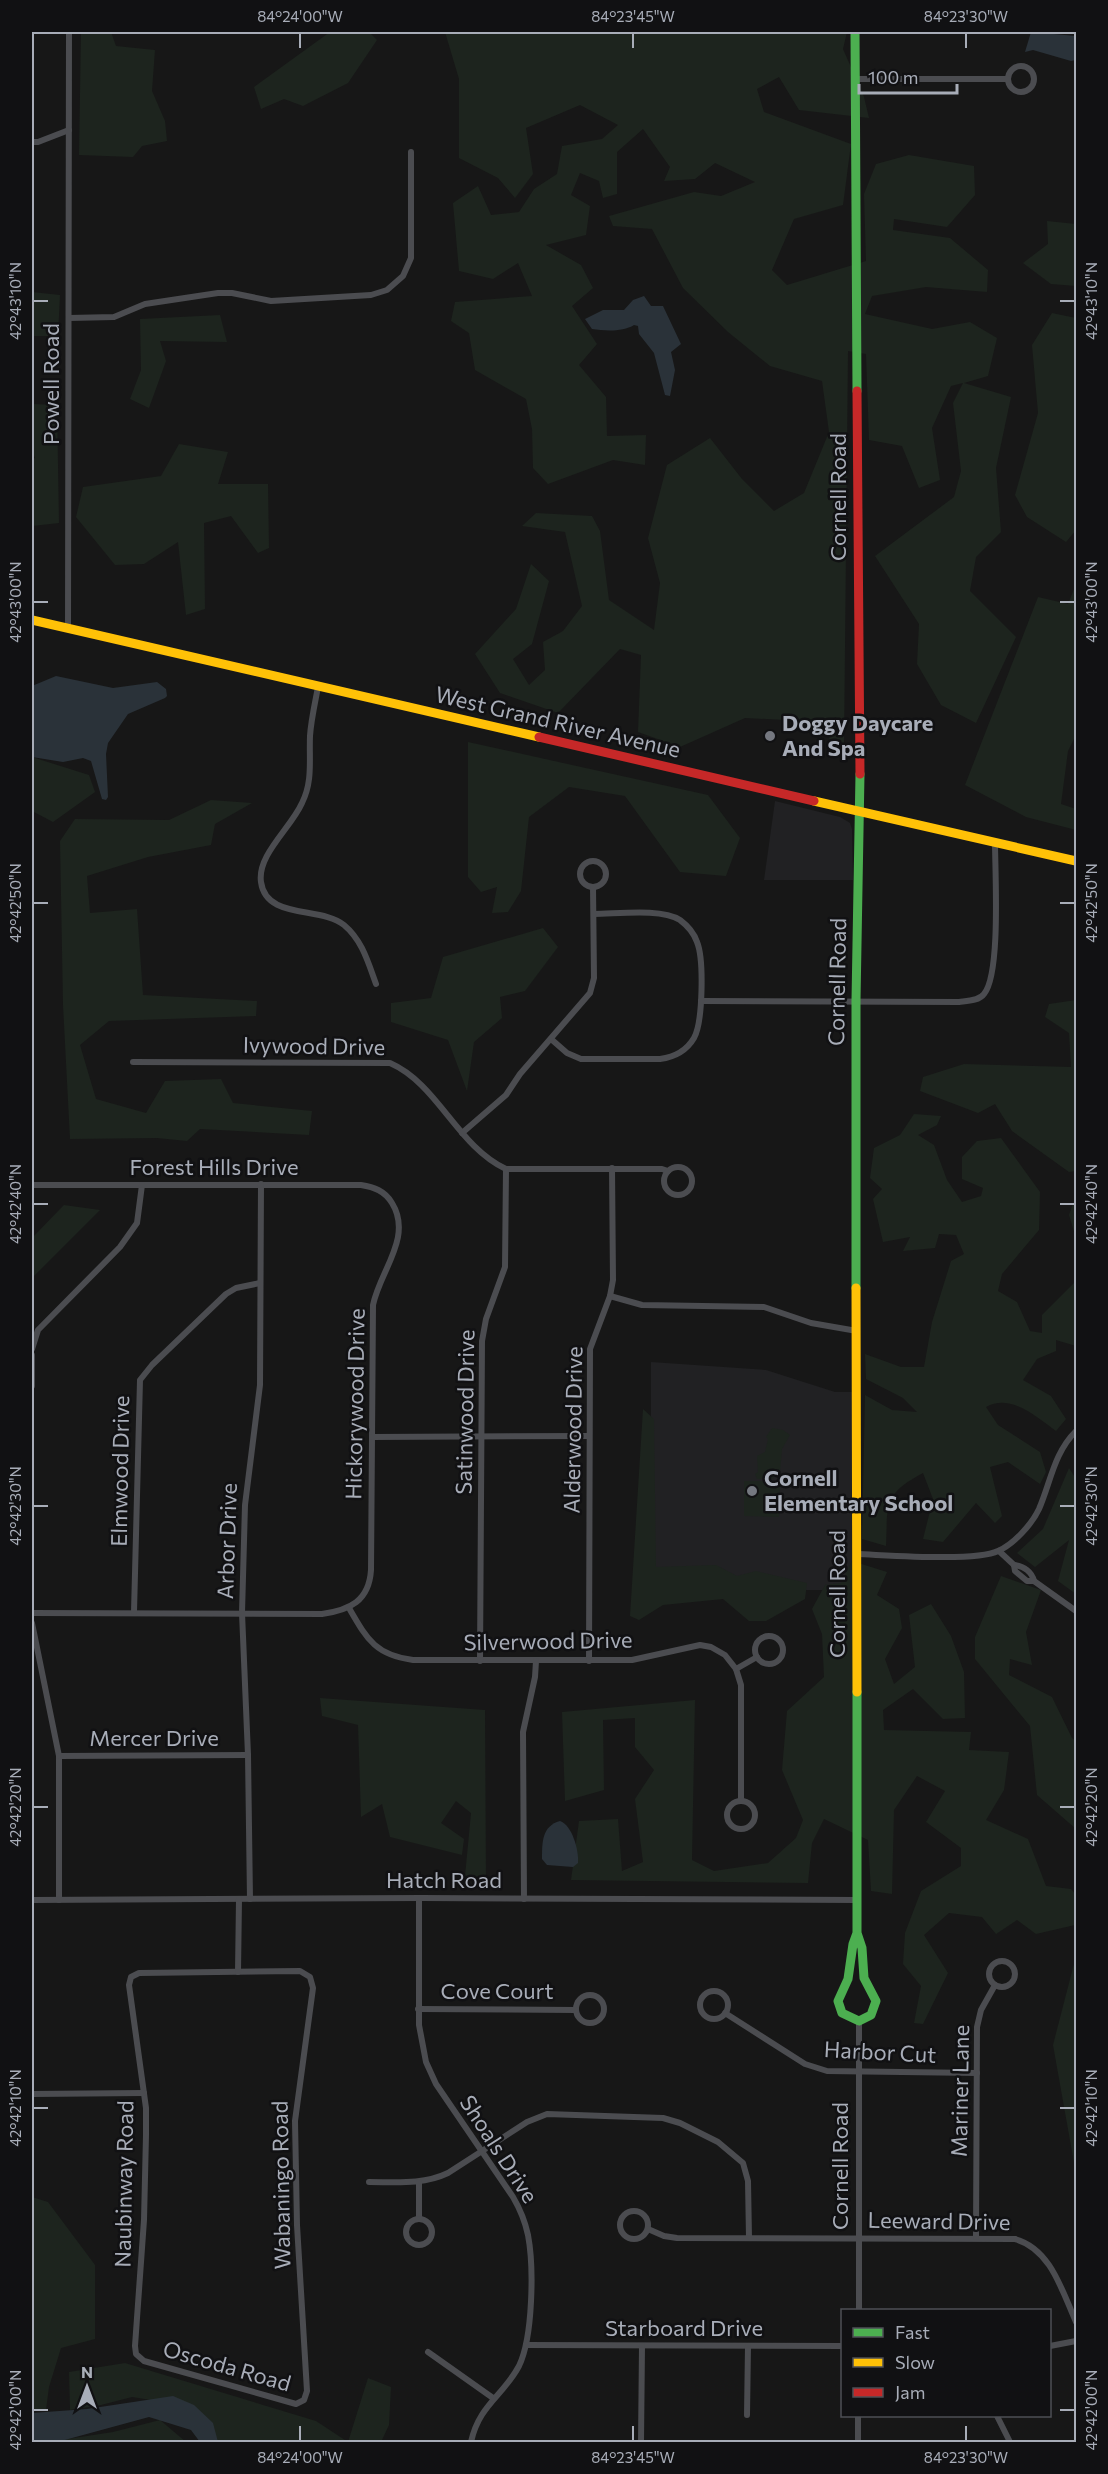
<svg xmlns="http://www.w3.org/2000/svg" width="1108" height="2474" viewBox="0 0 1108 2474" font-family="Commissioner,sans-serif">
	<rect width="100%" height="100%" fill="#171717"/>
	<g fill="#212123">
		<path d="M 775,801 L 840,817 L 850,823 L 852,829 L 853,880 L 764,880 Z"/>
		<path d="M 651,1362 L 766,1370 L 835,1392 L 852,1392 L 853,1590 L 651,1590 Z"/>
	</g>
	<g fill="#1d241e">
		<path d="M 81,32 L 111,32 L 116,46 L 155,50 L 152,91 L 165,121 L 167,141 L 142,146 L 133,157 L 79,155 Z"/>
		<path d="M 330,32 L 369,32 L 377,40 L 348,83 L 303,106 L 284,99 L 261,109 L 254,87 Z"/>
		<path d="M 445,32 L 847,32 L 843,49 L 864,97 L 869,118 L 799,110 L 779,77 L 757,89 L 764,112 L 851,144 L 843,205 L 794,219 L 772,270 L 787,285 L 866,261 L 864,194 L 876,164 L 909,155 L 974,166 L 975,195 L 947,227 L 894,219 L 893,230 L 950,238 L 988,270 L 987,292 L 926,287 L 872,296 L 865,314 L 932,329 L 970,322 L 997,338 L 988,376 L 964,383 L 1011,397 L 996,468 L 1001,532 L 976,557 L 970,591 L 1016,637 L 976,723 L 941,705 L 917,664 L 919,624 L 875,556 L 954,497 L 961,471 L 953,403 L 963,383 L 951,386 L 932,428 L 940,480 L 919,488 L 902,446 L 869,440 L 866,354 L 848,351 L 844,747 L 831,747 L 826,722 L 745,718 L 680,747 L 638,732 L 641,655 L 620,649 L 558,713 L 500,693 L 475,654 L 516,609 L 531,564 L 549,581 L 532,644 L 513,659 L 529,685 L 545,670 L 543,642 L 563,631 L 582,606 L 565,532 L 522,526 L 536,513 L 592,516 L 600,531 L 609,600 L 654,630 L 660,583 L 648,538 L 667,465 L 710,438 L 742,479 L 774,511 L 804,493 L 829,432 L 822,381 L 770,366 L 728,332 L 683,288 L 652,229 L 613,226 L 609,216 L 694,192 L 721,196 L 755,182 L 715,163 L 695,179 L 664,181 L 670,167 L 643,129 L 617,152 L 617,194 L 603,198 L 599,181 L 580,173 L 571,195 L 590,206 L 586,235 L 546,245 L 581,265 L 593,288 L 572,306 L 597,344 L 579,365 L 606,397 L 607,436 L 646,435 L 645,465 L 613,460 L 548,484 L 533,468 L 532,429 L 526,399 L 475,370 L 469,333 L 451,321 L 455,302 L 532,296 L 518,263 L 493,279 L 459,271 L 453,203 L 478,186 L 491,215 L 519,212 L 534,189 L 557,174 L 562,146 L 602,139 L 618,125 L 580,105 L 526,128 L 533,174 L 515,198 L 498,178 L 459,158 L 459,79 Z"/>
		<path d="M 1047,221 L 1076,224 L 1076,222 L 1076,286 L 1051,284 L 1023,263 L 1048,244 Z"/>
		<path d="M 32,292 L 60,295 L 58,336 L 32,336 Z"/>
		<path d="M 1052,313 L 1076,318 L 1076,530 L 1066,542 L 1027,517 L 1015,495 L 1038,413 L 1032,345 Z"/>
		<path d="M 220,315 L 227,342 L 160,341 L 166,361 L 149,408 L 130,399 L 141,370 L 140,319 Z"/>
		<path d="M 32,404 L 57,405 L 59,523 L 32,526 L 32,459 L 35,458 L 32,450 Z"/>
		<path d="M 179,444 L 228,452 L 218,484 L 268,484 L 269,548 L 258,553 L 231,516 L 204,523 L 205,609 L 186,615 L 178,542 L 144,564 L 115,565 L 76,517 L 83,487 L 161,476 Z"/>
		<path d="M 1076,584 L 1076,735 L 1068,751 L 1061,804 L 1076,809 L 1076,830 L 1026,817 L 965,785 L 1038,597 L 1068,604 Z"/>
		<path d="M 468,742 L 708,795 L 740,838 L 726,876 L 680,872 L 625,796 L 569,787 L 529,817 L 521,891 L 508,912 L 492,913 L 497,887 L 481,892 L 468,877 Z"/>
		<path d="M 32,757 L 89,775 L 95,792 L 53,822 L 32,811 Z"/>
		<path d="M 211,800 L 252,803 L 215,824 L 211,845 L 148,857 L 87,876 L 90,913 L 137,909 L 143,995 L 257,1001 L 256,1016 L 109,1021 L 80,1045 L 96,1099 L 146,1113 L 165,1081 L 221,1079 L 233,1103 L 312,1111 L 309,1135 L 200,1129 L 187,1141 L 157,1138 L 70,1139 L 63,1005 L 60,841 L 75,819 L 169,820 Z"/>
		<path d="M 543,928 L 558,947 L 525,991 L 500,997 L 502,1018 L 474,1042 L 467,1091 L 448,1040 L 391,1022 L 391,1003 L 431,998 L 443,957 Z"/>
		<path d="M 1076,1000 L 1076,1171 L 1069,1172 L 1012,1131 L 995,1104 L 978,1113 L 920,1091 L 923,1077 L 964,1064 L 1071,1067 L 1069,1033 L 1045,1017 L 1049,1004 Z"/>
		<path d="M 914,1114 L 941,1116 L 937,1125 L 918,1135 L 934,1145 L 947,1180 L 962,1202 L 981,1196 L 983,1188 L 962,1179 L 962,1157 L 977,1141 L 1001,1138 L 1040,1192 L 1039,1230 L 1002,1274 L 998,1291 L 1017,1302 L 1030,1331 L 1042,1333 L 1042,1315 L 1076,1281 L 1076,1346 L 1056,1340 L 1056,1351 L 1037,1359 L 1023,1380 L 1051,1396 L 1066,1419 L 1056,1431 C 1037,1417 1011,1393 986,1407 L 998,1425 L 1040,1452 L 1046,1472 L 1040,1484 L 1008,1462 L 990,1467 L 1002,1516 L 995,1523 L 976,1503 L 943,1542 L 923,1539 L 933,1499 L 923,1473 C 882,1495 888,1504 886,1546 L 862,1539 L 865,1395 L 892,1410 L 917,1412 L 903,1398 L 866,1379 L 865,1354 L 901,1367 L 924,1367 L 932,1322 L 951,1261 L 964,1254 L 956,1235 L 939,1234 L 935,1248 L 903,1251 L 910,1237 L 883,1242 L 873,1199 L 882,1189 L 870,1178 L 874,1148 L 900,1135 Z"/>
		<path d="M 1076,1195 L 1076,1238 L 1069,1215 Z"/>
		<path d="M 64,1205 L 100,1210 L 32,1278 L 32,1238 Z"/>
		<path d="M 643,1409 L 654,1419 L 656,1567 L 716,1565 L 737,1576 L 756,1571 L 807,1583 L 805,1599 L 766,1621 L 749,1621 L 723,1599 L 663,1605 L 639,1620 L 630,1616 Z"/>
		<path d="M 772,1428 L 783,1430 L 790,1435 L 782,1449 L 780,1472 L 772,1479 L 757,1479 L 755,1474 L 758,1472 L 757,1456 L 765,1452 L 768,1439 L 766,1437 Z"/>
		<path d="M 1069,1468 L 1076,1479 L 1076,1594 L 1058,1581 L 1069,1540 L 1035,1567 L 1017,1553 L 1043,1529 Z"/>
		<path d="M 744,1481 L 780,1481 L 779,1517 L 744,1516 Z"/>
		<path d="M 852,1561 L 887,1572 L 877,1595 L 899,1609 L 902,1628 L 885,1659 L 894,1684 L 915,1667 L 909,1615 L 931,1604 L 951,1636 L 964,1672 L 965,1718 L 943,1719 L 913,1689 L 883,1710 L 884,1730 L 971,1732 L 969,1750 L 1009,1752 L 1004,1790 L 986,1820 L 1028,1839 L 1046,1886 L 1071,1889 L 1076,1895 L 1075,1925 L 1036,1934 L 1017,1920 L 996,1934 L 982,1917 L 949,1913 L 924,1935 L 948,1973 L 923,2024 L 914,2023 L 921,1986 L 903,1964 L 905,1933 L 921,1891 L 961,1866 L 961,1848 L 926,1822 L 945,1791 L 917,1776 L 894,1810 L 892,1894 L 871,1891 L 868,1840 L 824,1819 L 812,1843 L 808,1883 L 571,1880 L 579,1821 L 618,1819 L 622,1871 L 643,1862 L 635,1799 L 654,1770 L 635,1747 L 635,1718 L 603,1720 L 604,1790 L 565,1801 L 562,1712 L 695,1700 L 692,1860 L 714,1871 L 768,1863 L 796,1838 L 803,1820 L 782,1770 L 787,1711 L 824,1677 L 822,1634 L 812,1609 L 825,1585 L 841,1583 Z"/>
		<path d="M 1001,1576 L 1041,1590 L 1026,1632 L 1032,1665 L 1010,1659 L 1009,1675 L 1052,1697 L 1072,1738 L 1076,1741 L 1076,1829 L 1037,1795 L 1030,1726 L 975,1659 L 975,1637 Z"/>
		<path d="M 320,1698 L 485,1710 L 486,1881 L 465,1876 L 471,1813 L 456,1801 L 441,1823 L 464,1839 L 462,1855 L 390,1837 L 382,1804 L 361,1817 L 358,1725 L 322,1716 Z"/>
		<path d="M 1076,1956 L 1076,2174 L 1053,2045 Z"/>
		<path d="M 32,2197 L 48,2202 L 95,2265 L 95,2339 L 61,2348 L 49,2387 L 46,2410 L 32,2409 Z"/>
		<path d="M 125,2363 L 316,2421 L 348,2442 L 368,2378 L 391,2387 L 389,2425 L 381,2442 L 215,2442 L 195,2407 L 132,2397 L 101,2405 L 70,2410 L 69,2372 Z"/>
		<path d="M 160,2420 L 186,2442 L 48,2442 L 113,2432 Z"/>
	</g>
	<g fill="#2a3239">
		<path d="M 1031,32 L 1076,36 L 1076,60 L 1071,61 L 1033,50 L 1025,52 Z"/>
		<path d="M 644,296 L 651,306 L 663,306 L 680,342 L 681,344 L 671,352 L 675,370 L 670,396 L 665,395 L 654,353 L 639,334 L 638,326 L 634,325 C 623,332 605,331 592,329 L 585,319 L 603,310 L 624,310 L 633,300 Z"/>
		<path d="M 56,676 L 113,688 L 157,682 L 166,689 L 167,696 L 165,698 L 128,714 L 108,743 L 106,754 L 108,797 L 106,800 L 102,799 L 91,761 L 83,758 L 63,762 L 32,757 L 32,686 Z"/>
		<path d="M 560,1821 C 572,1825 579,1850 578,1863 L 573,1867 L 547,1865 L 542,1859 C 542,1842 542,1826 560,1821 Z"/>
		<path d="M 173,2396 L 194,2405 L 213,2423 L 218,2442 L 200,2442 L 191,2430 L 149,2417 L 61,2441 L 32,2442 L 32,2413 L 87,2409 Z"/>
	</g>
	<g fill="none" stroke-linecap="round" stroke-linejoin="round">
		<g stroke="#4b4c50" stroke-width="6">
			<circle cx="1021" cy="79" r="13"/>
			<path d="M 855,79 L 1008,79"/>
			<path d="M 32,142 L 38,142 L 69,130"/>
			<path d="M 69,318 L 114,317 L 145,304 L 218,293 L 232,293 L 271,301 L 371,295 L 387,290 L 403,276 L 411,258 L 411,152"/>
			<path d="M 68,628 L 69,32"/>
			<path d="M 318,687 C 315,703 311,720 310,736 C 309,760 313,781 302,803 C 291,828 257,855 261,882 C 266,920 321,906 344,925 C 362,940 368,962 376,984"/>
			<circle cx="593" cy="874" r="13"/>
			<path d="M 701,1001 L 959,1002 C 967,1001 979,1001 984,994 C 1001,974 995,872 995,842"/>
			<path d="M 551,1039 L 567,1053 L 581,1059 L 660,1059 C 675,1057 687,1050 694,1038 C 703,1022 704,959 697,942 C 694,933 688,926 680,920 C 661,908 617,914 594,914"/>
			<path d="M 133,1062 L 390,1063 C 438,1084 457,1146 506,1169 L 662,1169 L 668,1171"/>
			<path d="M 462,1133 L 506,1095 L 520,1074 L 590,993 L 594,978 L 593,887"/>
			<circle cx="678" cy="1181" r="14"/>
			<path d="M 32,1185 L 361,1185 C 374,1187 385,1191 392,1203 C 413,1237 380,1271 373,1305 L 371,1570 C 369,1601 350,1610 322,1614 L 32,1613"/>
			<path d="M 610,1296 L 642,1305 L 764,1307 L 811,1323 L 857,1331"/>
			<path d="M 32,1349 L 38,1330 L 120,1247 L 137,1223 L 142,1185"/>
			<path d="M 32,1355 L 32,1386"/>
			<path d="M 372,1437 L 589,1436"/>
			<path d="M 999,1551 L 1014,1565 L 1015,1571 L 1027,1581 L 1034,1581 L 1076,1611"/>
			<path d="M 857,1554 C 886,1555 976,1562 998,1551 C 1014,1544 1032,1524 1039,1509 C 1051,1481 1054,1453 1076,1431"/>
			<path d="M 1014,1565 C 1024,1566 1032,1572 1034,1581"/>
			<path d="M 349,1608 C 367,1639 375,1655 413,1660 L 632,1660 L 700,1645 L 711,1647 L 725,1655 L 736,1669 L 741,1685 L 741,1801"/>
			<path d="M 134,1612 L 140,1380 L 152,1365 L 226,1294 L 236,1288 L 260,1283"/>
			<path d="M 32,1623 L 59,1756 L 59,1900"/>
			<circle cx="769" cy="1650" r="14"/>
			<path d="M 480,1661 L 482,1341 L 486,1319 L 505,1267 L 506,1169"/>
			<path d="M 589,1661 L 590,1349 L 610,1296 L 613,1280 L 612,1168"/>
			<path d="M 736,1669 L 757,1657"/>
			<path d="M 59,1756 L 248,1755"/>
			<circle cx="741" cy="1815" r="14"/>
			<path d="M 419,1898 L 419,2025 L 426,2062 L 436,2084 L 513,2197 C 520,2209 525,2221 528,2235 C 534,2267 533,2337 519,2366 C 503,2396 479,2405 471,2442"/>
			<path d="M 250,1899 L 248,1755 L 242,1613 L 245,1505 L 260,1385 L 261,1184"/>
			<path d="M 524,1899 L 523,1732 L 535,1677 L 536,1661"/>
			<path d="M 32,1900 L 422,1898 L 857,1900"/>
			<circle cx="1002" cy="1974" r="13"/>
			<path d="M 300,1971 L 310,1977 L 313,1988 L 295,2121 L 297,2225 L 307,2391 L 304,2400 L 296,2404 L 144,2361 L 136,2354 L 135,2346 L 144,2220 L 146,2135 L 146,2108 L 129,1985 L 131,1977 L 139,1973 Z"/>
			<path d="M 238,1972 L 239,1899"/>
			<circle cx="714" cy="2005" r="14"/>
			<circle cx="590" cy="2009" r="14"/>
			<path d="M 418,2009 L 576,2010"/>
			<path d="M 725,2013 L 805,2064 L 827,2071 L 977,2073"/>
			<path d="M 32,2094 L 144,2093"/>
			<path d="M 369,2182 C 396,2182 423,2185 448,2173 L 527,2122 L 547,2114 L 663,2118 L 680,2123 L 718,2142 L 743,2163 L 748,2181 L 749,2238"/>
			<path d="M 419,2182 L 419,2219"/>
			<circle cx="634" cy="2225" r="14"/>
			<circle cx="419" cy="2232" r="13"/>
			<path d="M 648,2229 L 664,2236 L 677,2238 L 1015,2239 C 1051,2249 1062,2291 1076,2322"/>
			<path d="M 976,2237 L 977,2027 L 981,2010 L 995,1985"/>
			<path d="M 859,2310 L 859,2021"/>
			<path d="M 526,2345 L 842,2346"/>
			<path d="M 1050,2346 L 1076,2341"/>
			<path d="M 428,2352 L 493,2398"/>
			<path d="M 747,2415 L 748,2346"/>
			<path d="M 997,2416 L 1010,2442"/>
			<path d="M 641,2442 L 642,2346"/>
			<path d="M 858,2442 L 858,2416"/>
		</g>
		<g stroke="#4caf50" stroke-width="9">
			<path d="M 855,32 L 857,391"/>
			<path d="M 856,1288 L 856,1000 L 860,774"/>
			<path d="M 857,1692 L 857,1933 L 862,1948 L 864,1978 L 876,2001 L 871,2015 L 859,2021 L 842,2013 L 838,2001 L 848,1979 L 853,1944 L 857,1933"/>
		</g>
		<g stroke="#ffc107" stroke-width="9">
			<path d="M 32,620 L 539,737"/>
			<path d="M 814,801 L 1076,861"/>
			<path d="M 856,1288 L 857,1692"/>
		</g>
		<g stroke="#c62828" stroke-width="9">
			<path d="M 857,391 L 860,774"/>
			<path d="M 539,737 L 814,801"/>
		</g>
	</g>
	<path fill="none" stroke="#a8adb8" stroke-width="2" d="M 300,33 L 300,48M 633,33 L 633,48M 966,33 L 966,48M 33,301 L 48,301M 1060,301 L 1075,301M 33,602 L 48,602M 1060,602 L 1075,602M 33,903 L 48,903M 1060,903 L 1075,903M 33,1204 L 48,1204M 1060,1204 L 1075,1204M 33,1506 L 48,1506M 1060,1506 L 1075,1506M 33,1807 L 48,1807M 1060,1807 L 1075,1807M 33,2108 L 48,2108M 1060,2108 L 1075,2108M 33,2410 L 48,2410M 1060,2410 L 1075,2410M 300,2426 L 300,2441M 633,2426 L 633,2441M 966,2426 L 966,2441"/>
	<g fill="#757880" stroke="#111113" stroke-width="2">
		<circle cx="770" cy="736" r="6"/>
		<circle cx="752" cy="1491" r="6"/>
	</g>
	<g text-anchor="middle" stroke-width="5" stroke-linejoin="round" paint-order="stroke">
		<g font-size="22" fill="#a8adb8" stroke="#111113">
			<text transform="translate(51 384) rotate(-90)" y="8">Powell Road</text>
			<text transform="translate(838 497) rotate(-90)" y="8">Cornell Road</text>
			<text transform="translate(558 722) rotate(13)" y="8">West Grand River Avenue</text>
			<text transform="translate(837 982) rotate(-89)" y="8">Cornell Road</text>
			<text transform="translate(314 1046) rotate(1)" y="8">Ivywood Drive</text>
			<text x="214" y="1175">Forest Hills Drive</text>
			<text transform="translate(355 1404) rotate(-89)" y="8">Hickorywood Drive</text>
			<text transform="translate(465 1412) rotate(-89)" y="8">Satinwood Drive</text>
			<text transform="translate(573 1430) rotate(-89)" y="8">Alderwood Drive</text>
			<text transform="translate(120 1471) rotate(-89)" y="8">Elmwood Drive</text>
			<text transform="translate(227 1541) rotate(-88)" y="8">Arbor Drive</text>
			<text transform="translate(837 1594) rotate(-90)" y="8">Cornell Road</text>
			<text transform="translate(548 1641) rotate(-1)" y="8">Silverwood Drive</text>
			<text x="154" y="1746">Mercer Drive</text>
			<text x="444" y="1888">Hatch Road</text>
			<text x="497" y="1999">Cove Court</text>
			<text transform="translate(880 2052) rotate(3)" y="8">Harbor Cut</text>
			<text transform="translate(960 2091) rotate(-89)" y="8">Mariner Lane</text>
			<text transform="translate(499 2149) rotate(57)" y="8">Shoals Drive</text>
			<text transform="translate(840 2166) rotate(-90)" y="8">Cornell Road</text>
			<text transform="translate(124 2184) rotate(-89)" y="8">Naubinway Road</text>
			<text transform="translate(281 2185) rotate(-91)" y="8">Wabaningo Road</text>
			<text transform="translate(939 2221) rotate(1)" y="8">Leeward Drive</text>
			<text x="684" y="2336">Starboard Drive</text>
			<text transform="translate(227 2366) rotate(16)" y="8">Oscoda Road</text>
		</g>
		<g font-size="22" font-weight="bold" fill="#a8adb8" stroke="#111113" text-anchor="start">
			<text x="782" y="731">Doggy Daycare<tspan x="782" dy="25">And Spa</tspan></text>
			<text x="764" y="1486">Cornell<tspan x="764" dy="25">Elementary School</tspan></text>
		</g>
	</g>
	<rect width="1108" height="2474" fill="none" stroke="#111113" stroke-width="66"/>
	<rect x="841" y="2309" width="210" height="108" fill="#111113" stroke="#4d4f55" stroke-width="1.5"/>
	<rect x="853" y="2328" width="30" height="9" fill="#4caf50" stroke="#4d4f55" stroke-width="1.5"/>
	<text x="895" y="2339" font-size="18" fill="#a8adb8">Fast</text>
	<rect x="853" y="2358" width="30" height="9" fill="#ffc107" stroke="#4d4f55" stroke-width="1.5"/>
	<text x="895" y="2369" font-size="18" fill="#a8adb8">Slow</text>
	<rect x="853" y="2388" width="30" height="9" fill="#c62828" stroke="#4d4f55" stroke-width="1.5"/>
	<text x="895" y="2399" font-size="18" fill="#a8adb8">Jam</text>
	<g transform="translate(87 2387)" stroke="#111113" stroke-width="4.5" paint-order="stroke">
	<path d="M0-4.5L10 22L0 15L-10 22Z" fill="#a8adb8"/>
	<text y="-9" font-size="16" font-weight="bold" text-anchor="middle" fill="#a8adb8">N</text>
	</g>
	<path d="M859 84v9h98v-9" fill="none" stroke="#a8adb8" stroke-width="3"/>
	<text x="868" y="84" font-size="18" fill="#a8adb8" stroke="#111113" stroke-width="4.5" paint-order="stroke">100 m</text>
	<rect x="33" y="33" width="1042" height="2408" fill="none" stroke="#a8adb8" stroke-width="2"/>
	<g font-size="15" text-anchor="middle" fill="#a8adb8">
		<text x="300" y="22">84°24'00"W</text>
		<text x="633" y="22">84°23'45"W</text>
		<text x="966" y="22">84°23'30"W</text>
		<text transform="translate(16 301) rotate(-90)" y="5">42°43'10"N</text>
		<text transform="translate(1092 301) rotate(-90)" y="5">42°43'10"N</text>
		<text transform="translate(16 602) rotate(-90)" y="5">42°43'00"N</text>
		<text transform="translate(1092 602) rotate(-90)" y="5">42°43'00"N</text>
		<text transform="translate(16 903) rotate(-90)" y="5">42°42'50"N</text>
		<text transform="translate(1092 903) rotate(-90)" y="5">42°42'50"N</text>
		<text transform="translate(16 1204) rotate(-90)" y="5">42°42'40"N</text>
		<text transform="translate(1092 1204) rotate(-90)" y="5">42°42'40"N</text>
		<text transform="translate(16 1506) rotate(-90)" y="5">42°42'30"N</text>
		<text transform="translate(1092 1506) rotate(-90)" y="5">42°42'30"N</text>
		<text transform="translate(16 1807) rotate(-90)" y="5">42°42'20"N</text>
		<text transform="translate(1092 1807) rotate(-90)" y="5">42°42'20"N</text>
		<text transform="translate(16 2108) rotate(-90)" y="5">42°42'10"N</text>
		<text transform="translate(1092 2108) rotate(-90)" y="5">42°42'10"N</text>
		<text transform="translate(16 2410) rotate(-90)" y="5">42°42'00"N</text>
		<text transform="translate(1092 2410) rotate(-90)" y="5">42°42'00"N</text>
		<text x="300" y="2463">84°24'00"W</text>
		<text x="633" y="2463">84°23'45"W</text>
		<text x="966" y="2463">84°23'30"W</text>
	</g>
</svg>
